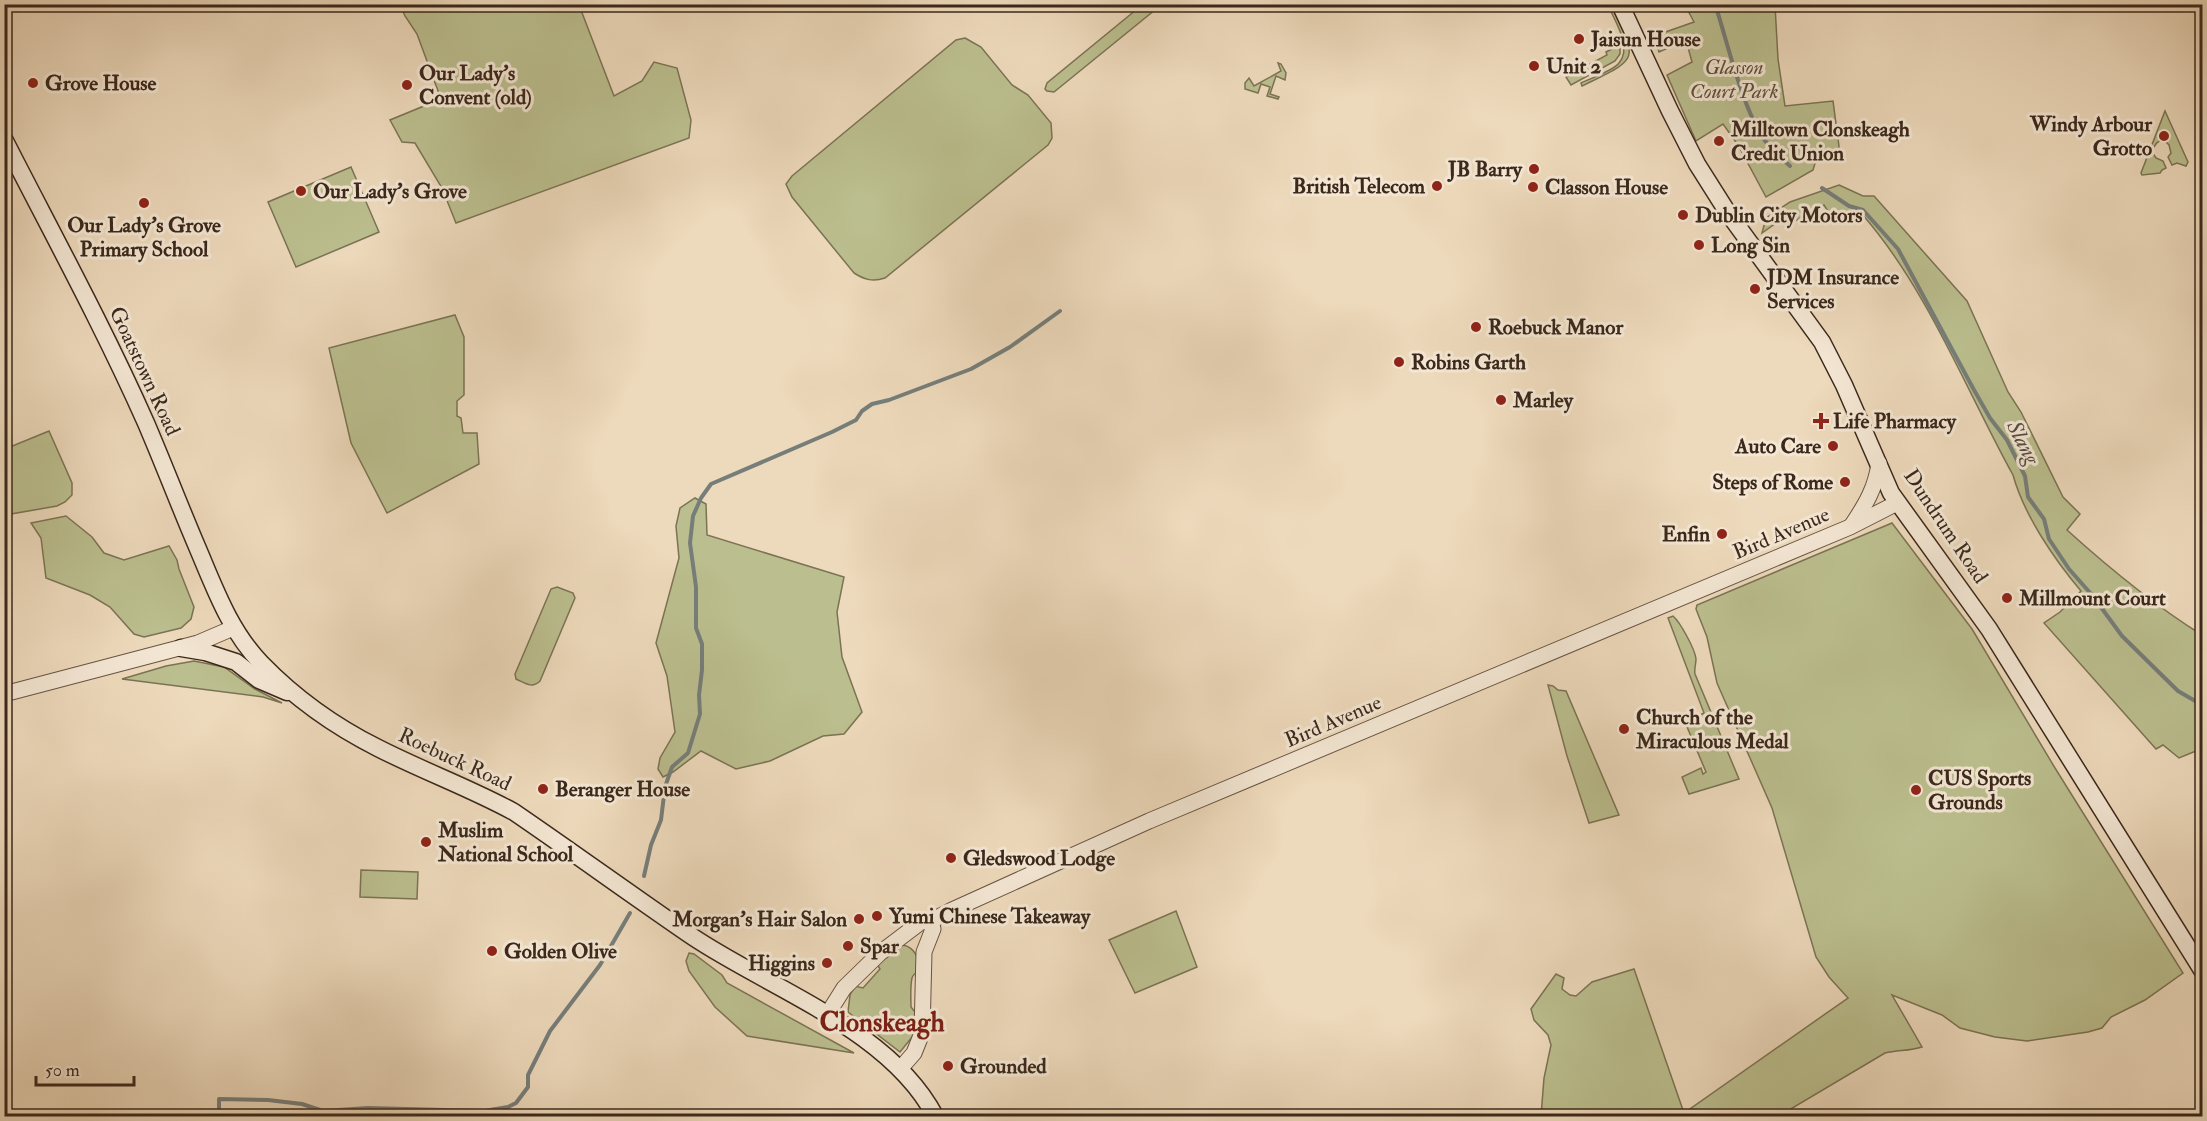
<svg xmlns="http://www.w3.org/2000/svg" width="2207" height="1121" viewBox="0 0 2207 1121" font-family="'IM FELL Double Pica',serif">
	<rect width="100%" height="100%" fill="#edd9bb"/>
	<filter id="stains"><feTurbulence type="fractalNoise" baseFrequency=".00333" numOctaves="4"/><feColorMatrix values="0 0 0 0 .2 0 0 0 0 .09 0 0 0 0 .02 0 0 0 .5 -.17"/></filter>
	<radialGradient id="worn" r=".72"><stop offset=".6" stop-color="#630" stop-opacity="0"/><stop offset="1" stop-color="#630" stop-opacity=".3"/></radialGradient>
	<g fill="#bbbe8e" stroke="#7b7354" stroke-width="1.5">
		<path d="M 400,5 L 579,5 L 614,96 L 642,81 L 654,62 L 677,68 L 691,120 L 689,138 L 456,223 L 442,188 L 415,143 L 402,142 L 390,120 L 441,99 L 417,34 L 405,16 Z"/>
		<path d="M 1142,5 L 1161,5 L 1054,92 L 1047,91 L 1045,89 L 1047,83 Z"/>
		<path d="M 1608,5 L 1611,5 C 1639,62 1639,58 1582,86 L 1581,83 C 1591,78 1613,71 1619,63 C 1633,47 1614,20 1608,5 Z"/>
		<path d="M 1685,5 L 1775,5 L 1778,59 L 1785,106 L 1833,101 L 1840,154 L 1816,160 L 1813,170 L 1766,197 L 1738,145 L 1723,124 L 1696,141 L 1667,75 L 1692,62 L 1686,40 L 1659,52 L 1654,36 L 1694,22 Z"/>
		<path d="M 965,38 L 981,47 L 1012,85 L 1028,95 L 1051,123 L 1052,138 L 1048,145 L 885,278 C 873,282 865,280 854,273 L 792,197 L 786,184 L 792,176 L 956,40 Z"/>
		<path d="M 1620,45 L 1620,54 L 1615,61 L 1571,85 L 1566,77 L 1607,55 L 1606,52 Z"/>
		<path d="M 1278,63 L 1281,64 L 1286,73 L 1285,80 L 1276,76 L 1270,94 L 1279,97 L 1278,99 L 1267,96 L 1270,87 L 1261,84 L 1258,93 L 1245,89 L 1245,83 L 1249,78 L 1254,86 L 1281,71 Z"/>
		<path d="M 2165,111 L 2188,162 L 2186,166 L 2177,163 L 2172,165 L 2168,157 L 2171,153 L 2169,145 L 2165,141 C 2158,139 2154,145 2152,152 L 2156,158 L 2163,161 L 2166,168 L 2162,170 L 2160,173 L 2142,175 L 2141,173 Z"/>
		<path d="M 351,167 L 379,232 L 296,267 L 268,202 Z"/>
		<path d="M 1839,185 L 1863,196 L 1874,196 L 1967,301 L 2008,392 L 2021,412 L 2063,497 L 2080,514 L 2067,530 C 2109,568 2154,605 2202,635 L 2202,760 L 2196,751 L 2179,758 L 2163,745 L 2156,749 L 2044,623 L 2060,612 L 2081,591 C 2054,559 2024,515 2013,475 C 1965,388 1928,290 1862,214 L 1857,212 L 1836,224 L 1824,205 L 1786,226 L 1782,219 L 1762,233 L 1766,218 L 1790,202 Z"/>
		<path d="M 455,315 L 464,337 L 464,395 L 457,401 L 457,416 L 461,418 L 463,433 L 477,433 L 479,464 L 387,513 L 351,443 L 329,348 Z"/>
		<path d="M 49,431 L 72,483 L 72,495 L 65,502 L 57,506 L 5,515 L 5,449 Z"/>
		<path d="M 695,498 L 706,504 L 707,535 L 844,577 L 837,612 L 842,657 L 862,712 L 844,734 L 823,736 L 770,761 L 736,769 L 701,751 L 673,772 L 663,777 L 658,769 L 660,758 L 675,732 L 667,676 L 656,643 L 679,558 L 676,526 L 680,508 Z"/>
		<path d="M 66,516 L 92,537 L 104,553 L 124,560 L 169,546 L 177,560 L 179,569 L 194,607 L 191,619 L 181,628 L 144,637 L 134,634 L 110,607 L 90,595 L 46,578 L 41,538 L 31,523 Z"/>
		<path d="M 1892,523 L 1972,629 L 2055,768 L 2183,973 L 2145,1000 L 2111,1017 L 2102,1028 L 2088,1032 L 2027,1041 L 1995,1037 L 1960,1028 L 1942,1015 L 1892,995 L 1922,1047 C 1910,1051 1898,1050 1885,1053 L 1779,1116 L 1768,1114 L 1769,1116 L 1541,1116 L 1544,1078 L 1551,1045 L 1548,1035 L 1534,1020 L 1531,1009 L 1556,974 L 1564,978 L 1562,989 L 1570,995 L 1576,996 L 1592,982 L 1634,969 L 1684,1113 L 1848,998 L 1829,977 L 1816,957 L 1772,808 L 1717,683 L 1707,637 L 1696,609 L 1697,605 Z"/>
		<path d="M 557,587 L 573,593 L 575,598 L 540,681 C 532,689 525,683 516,679 L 515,674 L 551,589 Z"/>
		<path d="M 1673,616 C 1680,622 1695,649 1696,659 C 1696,664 1694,669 1695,674 L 1739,779 L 1689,794 L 1682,777 L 1701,768 L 1703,774 L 1706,772 L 1685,722 L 1704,713 L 1668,618 Z"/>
		<path d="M 194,661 L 224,667 L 255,689 L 282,703 L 263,697 L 122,679 L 166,666 Z"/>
		<path d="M 1548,685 L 1553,686 L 1558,690 L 1566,691 L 1619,815 L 1589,823 L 1567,756 Z"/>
		<path d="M 361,870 L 418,872 L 417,899 L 360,897 Z"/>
		<path d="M 1176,911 L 1197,967 L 1135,993 L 1109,940 Z"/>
		<path d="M 903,945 C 914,947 921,959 917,970 C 915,977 914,972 912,978 C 910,987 911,998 911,1007 L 915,1012 L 913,1036 L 900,1052 L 848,1012 L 850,995 L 855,986 L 863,988 L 880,969 L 877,964 L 894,948 Z"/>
		<path d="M 689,953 L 694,954 L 722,975 L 727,983 L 854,1053 L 747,1036 L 715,1007 L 689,971 L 686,961 Z"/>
	</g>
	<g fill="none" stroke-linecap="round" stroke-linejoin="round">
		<g stroke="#767e7a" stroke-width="4">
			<path d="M 1715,4 C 1728,43 1744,118 1770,147 C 1776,154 1783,160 1790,166"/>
			<path d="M 1822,188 L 1849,206 L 1863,210 L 1898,249 L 1974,390 L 1990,418 L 2007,440 L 2025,476 L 2028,497 L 2044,519 L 2049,539 L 2069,569 L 2092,595 L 2122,636 L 2178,691 L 2202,705"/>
			<path d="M 644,876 L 651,845 L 661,820 L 665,787 L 672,767 L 688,753 L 700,714 L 699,695 L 702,670 L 702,644 L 696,628 L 696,587 L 690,543 L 693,516 L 701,498 L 711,484 L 832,432 L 856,420 L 862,411 L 872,404 L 889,400 L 971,369 L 1010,347 L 1060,311"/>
			<path d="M 219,1116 L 219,1099 L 268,1100 L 302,1104 L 323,1111 L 368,1108 L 484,1111 L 508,1107 L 516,1103 L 528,1087 L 528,1075 L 550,1031 L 600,965 L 630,913"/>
		</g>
		<defs>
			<g id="tertiary">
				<path d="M 1852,525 C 1866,504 1876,487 1879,463"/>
				<path d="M 4,694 L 198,643 L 233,628"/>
				<path d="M 827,1015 L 844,988 L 880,953 L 921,922 L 931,921 L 952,910 L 1149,821 L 1850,527 L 1897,503"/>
				<path d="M 900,1069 L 914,1053 L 922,1033 L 924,952 L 933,929 L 931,921"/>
			</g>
			<g id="secondary">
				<path d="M 1620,4 L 1670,111 L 1697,164 L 1728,213 L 1822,342 L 1844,385 L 1891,493 L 1989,629 L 2202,970"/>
				<path d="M 4,139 C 52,233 103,326 146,423 C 164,465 180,507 198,549 C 215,589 230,631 261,663 C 294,697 336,727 378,748 C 423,771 470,788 514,812 C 574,853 633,896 693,937 C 771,989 890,1030 935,1116"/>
				<path d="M 181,648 L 205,652 L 236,662 L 259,680 L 287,692"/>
			</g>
		</defs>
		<use href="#tertiary" stroke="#685443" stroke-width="17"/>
		<use href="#secondary" stroke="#3b281b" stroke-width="19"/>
		<use href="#tertiary" stroke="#f3e6d3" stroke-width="15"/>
		<use href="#secondary" stroke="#f3e6d3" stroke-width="16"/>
	</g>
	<g fill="#8f2418" stroke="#f3e6d3" stroke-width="2">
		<circle cx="1579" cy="39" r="6"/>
		<circle cx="1534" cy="66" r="6"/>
		<circle cx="33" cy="83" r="6"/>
		<circle cx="407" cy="85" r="6"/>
		<circle cx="2164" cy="136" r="6"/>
		<circle cx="1719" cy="141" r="6"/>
		<circle cx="1534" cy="169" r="6"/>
		<circle cx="1437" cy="186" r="6"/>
		<circle cx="1533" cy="187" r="6"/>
		<circle cx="301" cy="191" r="6"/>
		<circle cx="144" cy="203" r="6"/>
		<circle cx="1683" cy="215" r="6"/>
		<circle cx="1699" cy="245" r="6"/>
		<circle cx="1755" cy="289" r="6"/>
		<circle cx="1476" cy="327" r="6"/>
		<circle cx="1399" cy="362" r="6"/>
		<circle cx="1501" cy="400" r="6"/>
		<path d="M1818 412h6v6h6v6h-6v6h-6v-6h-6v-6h6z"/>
		<circle cx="1833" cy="446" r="6"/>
		<circle cx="1845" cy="482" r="6"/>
		<circle cx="1722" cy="534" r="6"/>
		<circle cx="2007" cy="598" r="6"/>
		<circle cx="1624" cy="729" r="6"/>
		<circle cx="543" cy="789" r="6"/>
		<circle cx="1916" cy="790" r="6"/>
		<circle cx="426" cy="842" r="6"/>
		<circle cx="951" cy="858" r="6"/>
		<circle cx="877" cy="916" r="6"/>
		<circle cx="859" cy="919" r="6"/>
		<circle cx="848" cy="946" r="6"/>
		<circle cx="492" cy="951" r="6"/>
		<circle cx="827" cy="963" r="6"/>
		<circle cx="948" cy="1066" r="6"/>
	</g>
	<g text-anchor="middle" stroke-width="6" stroke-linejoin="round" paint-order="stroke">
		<g font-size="21" font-weight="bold" fill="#3b281b" stroke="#f3e6d3" text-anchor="start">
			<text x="1591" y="46">Jaisun House</text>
			<text x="1546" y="73">Unit 2</text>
			<text x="419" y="80">Our Lady's<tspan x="419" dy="24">Convent (old)</tspan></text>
			<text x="45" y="90">Grove House</text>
			<text x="2152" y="131" text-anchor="end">Windy Arbour<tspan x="2152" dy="24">Grotto</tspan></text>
			<text x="1731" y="136">Milltown Clonskeagh<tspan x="1731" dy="24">Credit Union</tspan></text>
			<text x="1522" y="176" text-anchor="end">JB Barry</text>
			<text x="1425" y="193" text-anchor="end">British Telecom</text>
			<text x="1545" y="194">Classon House</text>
			<text x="313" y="198">Our Lady's Grove</text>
			<text x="1695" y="222">Dublin City Motors</text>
			<text x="144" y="232" text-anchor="middle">Our Lady's Grove<tspan x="144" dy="24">Primary School</tspan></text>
			<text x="1711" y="252">Long Sin</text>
			<text x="1767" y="284">JDM Insurance<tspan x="1767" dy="24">Services</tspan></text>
			<text x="1488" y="334">Roebuck Manor</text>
			<text x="1411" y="369">Robins Garth</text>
			<text x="1513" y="407">Marley</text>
			<text x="1833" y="428">Life Pharmacy</text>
			<text x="1821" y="453" text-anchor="end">Auto Care</text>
			<text x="1833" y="489" text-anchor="end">Steps of Rome</text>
			<text x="1710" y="541" text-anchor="end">Enfin</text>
			<text x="2019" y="605">Millmount Court</text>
			<text x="1636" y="724">Church of the<tspan x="1636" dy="24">Miraculous Medal</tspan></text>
			<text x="1928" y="785">CUS Sports<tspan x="1928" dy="24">Grounds</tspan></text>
			<text x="555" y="796">Beranger House</text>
			<text x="438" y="837">Muslim<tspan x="438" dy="24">National School</tspan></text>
			<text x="963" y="865">Gledswood Lodge</text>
			<text x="889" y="923">Yumi Chinese Takeaway</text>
			<text x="847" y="926" text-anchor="end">Morgan's Hair Salon</text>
			<text x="860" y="953">Spar</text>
			<text x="504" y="958">Golden Olive</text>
			<text x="815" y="970" text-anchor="end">Higgins</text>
			<text x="960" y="1073">Grounded</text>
		</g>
		<g font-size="21" font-style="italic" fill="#5b4e38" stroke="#f3e6d3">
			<text x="1734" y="74">Glasson<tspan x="1734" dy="24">Court Park</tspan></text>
		</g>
		<g font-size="21" fill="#3b281b" stroke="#f3e6d3">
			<text transform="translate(145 371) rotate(65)" y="7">Goatstown Road</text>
			<text transform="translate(1946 526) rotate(56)" y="7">Dundrum Road</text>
			<text transform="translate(1781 533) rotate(-23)" y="7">Bird Avenue</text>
			<text transform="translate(1333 721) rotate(-23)" y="7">Bird Avenue</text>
			<text transform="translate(455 759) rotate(25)" y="7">Roebuck Road</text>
		</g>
		<g font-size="22" font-style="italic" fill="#544c43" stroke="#f3e6d3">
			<text transform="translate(2024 442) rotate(62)" y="8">Slang</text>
		</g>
		<g font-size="27" font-weight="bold" fill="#7a1f14" stroke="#f3e6d3">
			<text x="882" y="1031">Clonskeagh</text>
		</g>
	</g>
	<rect width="2207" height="1121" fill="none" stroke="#edd9bb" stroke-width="24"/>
	<rect x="6" y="6" width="2195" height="1109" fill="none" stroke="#3b281b" stroke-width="3"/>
	<rect x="12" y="12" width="2183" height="1097" fill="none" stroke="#3b281b" stroke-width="1.5"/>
	<path d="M36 1076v9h98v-9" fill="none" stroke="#3b281b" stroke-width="3"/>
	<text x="45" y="1076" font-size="18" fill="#3b281b" stroke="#f3e6d3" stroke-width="4.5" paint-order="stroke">50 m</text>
	<rect width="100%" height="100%" filter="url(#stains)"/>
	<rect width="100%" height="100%" fill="url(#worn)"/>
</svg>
